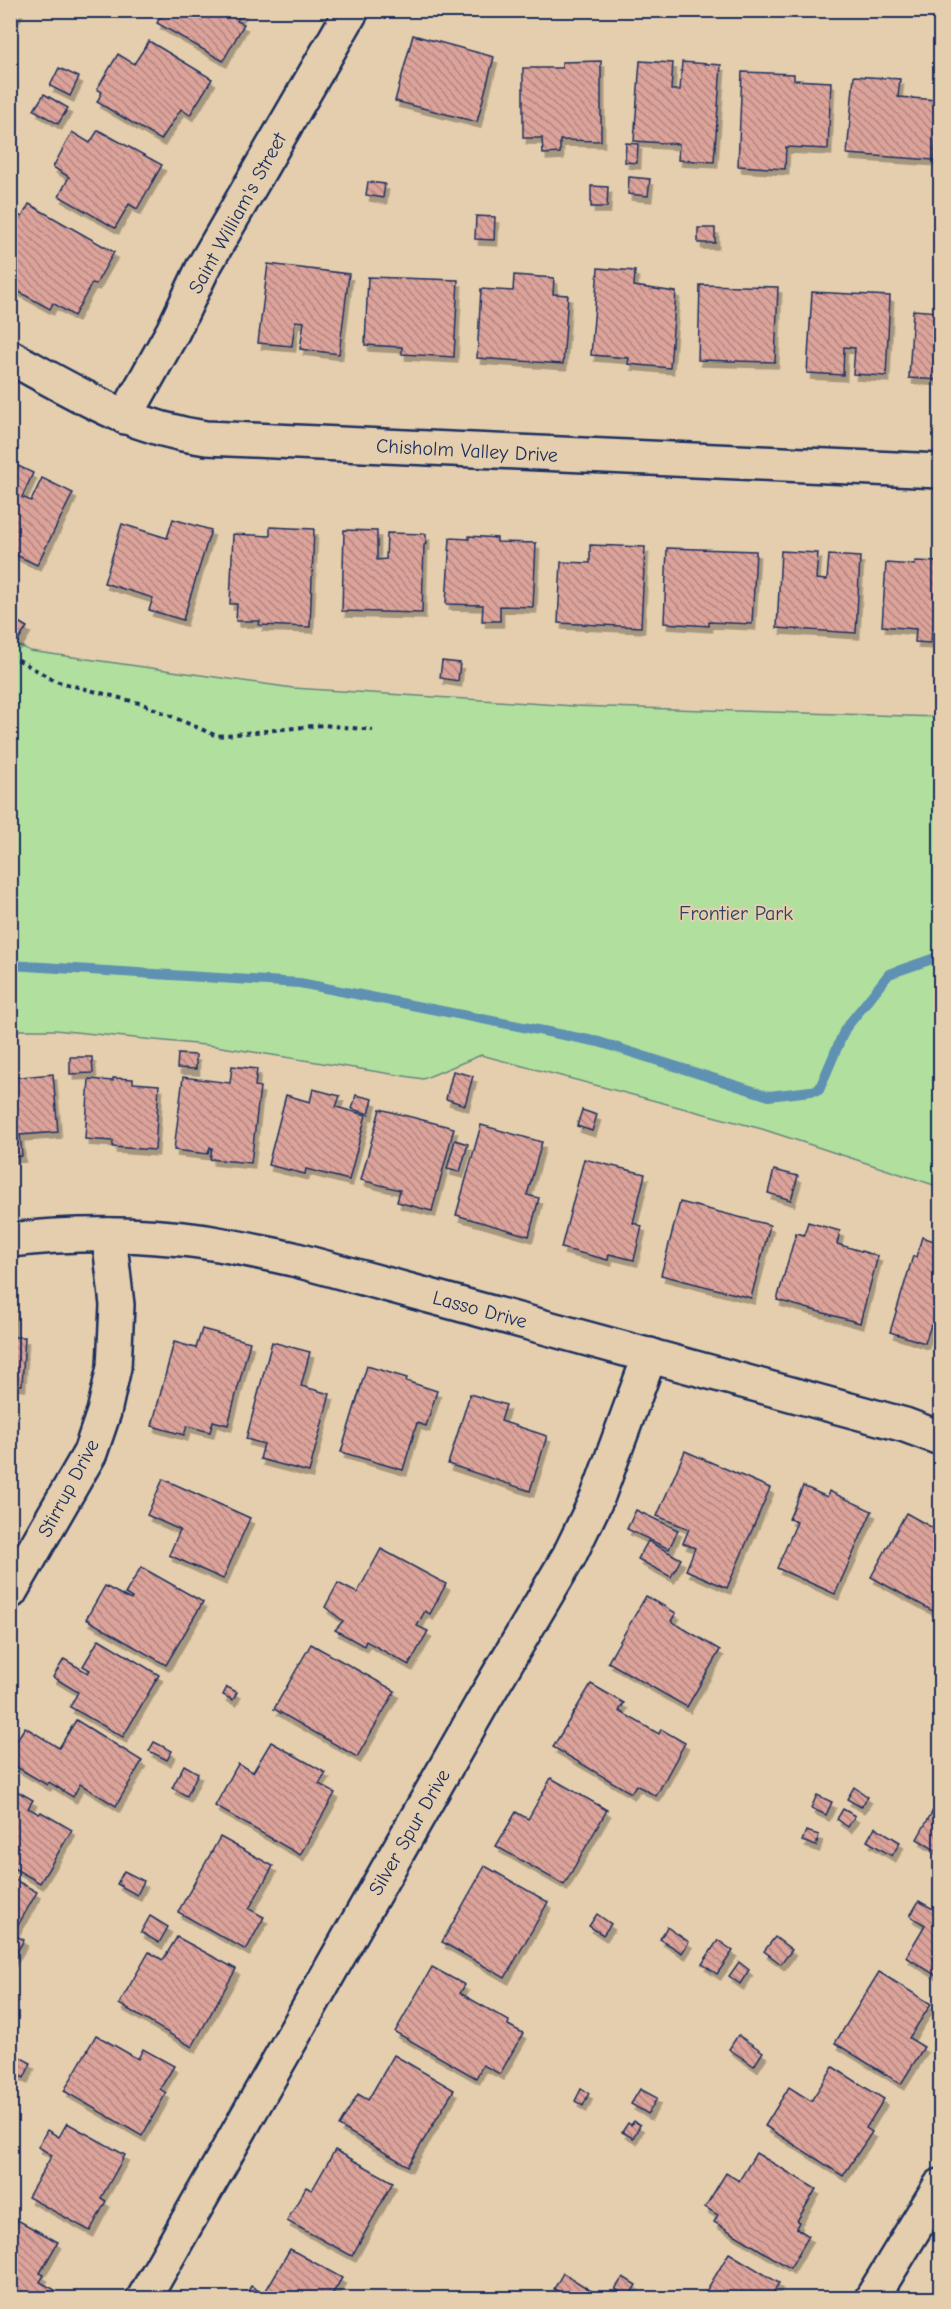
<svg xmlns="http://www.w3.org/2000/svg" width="951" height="2309" viewBox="0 0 951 2309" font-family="'Comic Neue',sans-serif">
	<defs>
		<pattern id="building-back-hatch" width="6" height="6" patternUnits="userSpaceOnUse" patternTransform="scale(1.5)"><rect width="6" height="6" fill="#dca39a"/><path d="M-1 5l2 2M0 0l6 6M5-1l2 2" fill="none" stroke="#b28581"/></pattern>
		<filter id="shadow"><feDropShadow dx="3.5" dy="6" stdDeviation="0" flood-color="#0004"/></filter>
	</defs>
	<rect width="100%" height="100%" fill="#e4cead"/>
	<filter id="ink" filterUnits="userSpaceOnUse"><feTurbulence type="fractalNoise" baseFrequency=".0167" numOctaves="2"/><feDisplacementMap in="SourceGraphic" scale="12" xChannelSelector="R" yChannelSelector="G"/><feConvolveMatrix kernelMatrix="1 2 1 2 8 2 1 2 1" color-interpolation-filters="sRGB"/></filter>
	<g filter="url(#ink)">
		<path fill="#b1df9d" stroke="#66877e" stroke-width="1.5" d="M 10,641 L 30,651 L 293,688 L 574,706 L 940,717 L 940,1187 L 762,1129 L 481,1055 L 423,1079 L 215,1046 L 55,1030 L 11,1030 Z"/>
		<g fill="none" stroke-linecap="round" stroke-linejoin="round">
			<path stroke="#5e91b3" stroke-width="10" d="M 10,965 L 300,983 L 599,1042 L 769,1096 L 819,1090 L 845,1029 L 889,974 L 932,959 L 940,958"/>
		</g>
		<g fill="url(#building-back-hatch)" stroke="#1b2f5e" stroke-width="1.5" filter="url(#shadow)">
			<path d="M 10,10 L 19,10 L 10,27 Z"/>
			<path d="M 164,10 L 243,10 L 237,21 L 244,24 L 223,61 L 157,23 Z"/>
			<path d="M 413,35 L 494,57 L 477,122 L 395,101 Z"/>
			<path d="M 149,41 L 212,79 L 190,115 L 181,109 L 161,140 L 97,102 L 102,92 L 97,89 L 118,54 L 134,64 Z"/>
			<path d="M 601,61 L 601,141 L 560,140 L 560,153 L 543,154 L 542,138 L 523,138 L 523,68 L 562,68 L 562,62 Z"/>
			<path d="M 640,61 L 673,63 L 671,90 L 680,90 L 682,62 L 721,65 L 714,162 L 678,160 L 679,144 L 634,141 Z"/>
			<path d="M 59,68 L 79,77 L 70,96 L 50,86 Z"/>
			<path d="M 742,72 L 794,74 L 794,80 L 831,82 L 828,149 L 786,147 L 785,169 L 738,166 Z"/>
			<path d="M 854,76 L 900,79 L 898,97 L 938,100 L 934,160 L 847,154 Z"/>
			<path d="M 44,94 L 68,108 L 58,124 L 34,110 Z"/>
			<path d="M 98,130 L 162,165 L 137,209 L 129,204 L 115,228 L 59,196 L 69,177 L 53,167 L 72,132 L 90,143 Z"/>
			<path d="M 626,143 L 638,144 L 637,163 L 625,162 Z"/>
			<path d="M 629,177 L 650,179 L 648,196 L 628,194 Z"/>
			<path d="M 368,182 L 385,184 L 383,198 L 366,195 Z"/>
			<path d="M 591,186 L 608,187 L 607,207 L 591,207 Z"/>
			<path d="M 29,204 L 114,252 L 96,284 L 92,283 L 74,316 L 53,303 L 50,309 L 10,287 L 10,212 L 11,211 L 22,217 Z"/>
			<path d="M 476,216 L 495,217 L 494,240 L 475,239 Z"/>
			<rect x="698" y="228" width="17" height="15"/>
			<path d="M 268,264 L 349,274 L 339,354 L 300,349 L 304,322 L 295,321 L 292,346 L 258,343 Z"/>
			<path d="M 598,268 L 635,271 L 634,286 L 676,292 L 670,368 L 628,364 L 629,358 L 591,355 Z"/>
			<path d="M 514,275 L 554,278 L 553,294 L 568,295 L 563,364 L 477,358 L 481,289 L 513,291 Z"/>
			<path d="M 368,277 L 458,280 L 454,357 L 402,354 L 402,347 L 365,345 Z"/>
			<path d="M 700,285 L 778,287 L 775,362 L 698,360 Z"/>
			<path d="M 812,292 L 890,296 L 886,376 L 853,374 L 855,348 L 844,347 L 843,375 L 807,373 Z"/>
			<path d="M 940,309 L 940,380 L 909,378 L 913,310 L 939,312 Z"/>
			<path d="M 10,462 L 33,473 L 22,497 L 31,501 L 42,478 L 73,493 L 37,565 L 10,552 Z"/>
			<path d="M 173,519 L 211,530 L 183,620 L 149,610 L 153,598 L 104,583 L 122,524 L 167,538 Z"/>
			<path d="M 270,527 L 314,529 L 310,627 L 259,625 L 260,621 L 236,621 L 237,604 L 230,604 L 233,534 L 270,536 Z"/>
			<path d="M 344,530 L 377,531 L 377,560 L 386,559 L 387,533 L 426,534 L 426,544 L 424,545 L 422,613 L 342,611 Z"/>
			<path d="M 469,536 L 497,538 L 497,542 L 536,543 L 533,607 L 500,606 L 500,621 L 482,621 L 483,605 L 446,604 L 450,538 L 469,539 Z"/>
			<path d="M 590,545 L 645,547 L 641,627 L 558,623 L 561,562 L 590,563 Z"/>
			<path d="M 667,548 L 756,551 L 752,624 L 709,622 L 709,626 L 664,623 Z"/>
			<path d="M 781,551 L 818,553 L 816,579 L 827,580 L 829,555 L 860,557 L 856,633 L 777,628 Z"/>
			<path d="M 915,561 L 940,562 L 940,629 L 932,629 L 931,643 L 915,642 L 916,629 L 882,626 L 886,563 L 915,565 Z"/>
			<path d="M 10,617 L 27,627 L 17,643 L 10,640 Z"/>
			<path d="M 442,661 L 460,663 L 458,681 L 440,678 Z"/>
			<path d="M 178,1054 L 196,1055 L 196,1069 L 177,1068 Z"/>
			<path d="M 70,1057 L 92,1057 L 93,1073 L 70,1074 Z"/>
			<path d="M 232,1066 L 257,1069 L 255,1086 L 260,1087 L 251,1163 L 210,1159 L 212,1148 L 210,1147 L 208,1154 L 174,1150 L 183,1077 L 230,1083 Z"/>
			<path d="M 453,1071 L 473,1076 L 465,1105 L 446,1099 Z"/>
			<path d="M 53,1074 L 58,1132 L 20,1135 L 22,1156 L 10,1157 L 10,1078 Z"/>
			<path d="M 113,1078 L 133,1079 L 133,1083 L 159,1085 L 155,1150 L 113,1147 L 113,1141 L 85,1139 L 89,1079 L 113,1081 Z"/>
			<path d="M 313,1089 L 340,1096 L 336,1107 L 366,1115 L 349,1180 L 306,1169 L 305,1174 L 268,1165 L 286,1095 L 310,1102 Z"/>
			<path d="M 356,1095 L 373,1099 L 369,1114 L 352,1109 Z"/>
			<path d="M 380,1109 L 454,1128 L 432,1211 L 397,1202 L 400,1190 L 361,1180 Z"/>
			<path d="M 582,1110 L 597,1115 L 592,1131 L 577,1126 Z"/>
			<path d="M 481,1125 L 542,1142 L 527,1195 L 539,1198 L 529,1236 L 456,1215 Z"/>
			<path d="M 455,1140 L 468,1144 L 460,1172 L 447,1169 Z"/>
			<path d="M 584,1159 L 645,1174 L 633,1223 L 642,1226 L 634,1260 L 609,1254 L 608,1260 L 561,1248 Z"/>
			<path d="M 774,1170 L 798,1176 L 791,1200 L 768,1193 Z"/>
			<path d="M 680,1202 L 770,1225 L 751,1298 L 661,1275 Z"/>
			<path d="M 808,1222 L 840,1231 L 837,1244 L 878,1256 L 860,1323 L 777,1300 L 796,1233 L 804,1235 Z"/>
			<path d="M 922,1237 L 940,1243 L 940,1328 L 931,1325 L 925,1343 L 890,1332 L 913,1256 L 916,1257 Z"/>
			<path d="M 10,1308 L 14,1308 L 13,1337 L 25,1337 L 22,1385 L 10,1384 Z"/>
			<path d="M 202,1329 L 250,1342 L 228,1425 L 213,1421 L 210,1432 L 187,1426 L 184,1435 L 152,1426 L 174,1342 L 196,1348 Z"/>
			<path d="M 272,1342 L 310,1352 L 301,1386 L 330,1394 L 309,1472 L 260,1459 L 264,1444 L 246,1439 Z"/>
			<path d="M 367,1366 L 407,1378 L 406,1381 L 437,1391 L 426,1426 L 417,1423 L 403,1470 L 341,1452 Z"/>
			<path d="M 470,1394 L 506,1405 L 501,1421 L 547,1436 L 530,1491 L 448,1464 Z"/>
			<path d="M 685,1451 L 770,1488 L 727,1588 L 686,1570 L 695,1548 L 683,1543 L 689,1529 L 657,1516 Z"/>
			<path d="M 163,1479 L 250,1518 L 223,1579 L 169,1555 L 180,1530 L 147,1515 Z"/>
			<path d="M 803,1486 L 827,1497 L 829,1491 L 872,1511 L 835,1594 L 777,1568 L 797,1522 L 789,1519 Z"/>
			<path d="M 636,1510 L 678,1530 L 669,1549 L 627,1529 Z"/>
			<path d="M 906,1513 L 940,1532 L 940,1615 L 871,1577 Z"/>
			<path d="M 648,1541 L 681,1559 L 671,1577 L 638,1559 Z"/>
			<path d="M 381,1549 L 446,1584 L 430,1614 L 425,1611 L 417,1626 L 428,1631 L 409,1665 L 366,1641 L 364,1646 L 335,1630 L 343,1621 L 325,1607 L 338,1583 L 357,1593 Z"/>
			<path d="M 141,1567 L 203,1602 L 166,1665 L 86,1619 L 105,1586 L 131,1600 L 132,1598 L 125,1594 Z"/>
			<path d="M 646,1596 L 676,1613 L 671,1621 L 720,1650 L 687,1707 L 608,1662 Z"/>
			<path d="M 99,1639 L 159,1675 L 123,1737 L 70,1707 L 78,1692 L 53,1677 L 64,1659 L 88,1673 L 90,1670 L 83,1666 Z"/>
			<path d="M 311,1644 L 395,1691 L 357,1757 L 274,1709 Z"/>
			<path d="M 591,1684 L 624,1703 L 619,1711 L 659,1734 L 661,1729 L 685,1743 L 656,1796 L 636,1785 L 631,1793 L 553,1747 Z"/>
			<path d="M 227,1687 L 237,1692 L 233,1700 L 223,1695 Z"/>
			<path d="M 76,1720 L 142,1761 L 116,1806 L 80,1784 L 73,1797 L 49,1782 L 47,1785 L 10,1763 L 10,1751 L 25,1727 L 59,1748 Z"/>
			<path d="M 154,1742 L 172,1751 L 167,1760 L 149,1751 Z"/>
			<path d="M 271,1742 L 326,1773 L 319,1784 L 335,1793 L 300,1855 L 215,1806 L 238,1764 L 253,1772 Z"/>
			<path d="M 184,1765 L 198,1773 L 187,1796 L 172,1788 Z"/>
			<path d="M 551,1778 L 607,1810 L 564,1885 L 496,1846 L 516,1812 L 528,1819 Z"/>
			<path d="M 10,1787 L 33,1800 L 28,1808 L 39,1814 L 41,1812 L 72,1830 L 40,1883 L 10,1866 Z"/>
			<path d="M 854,1787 L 868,1797 L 861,1807 L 847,1799 Z"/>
			<path d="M 817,1795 L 832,1802 L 826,1815 L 811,1808 Z"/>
			<path d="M 936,1805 L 940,1808 L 940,1853 L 917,1839 Z"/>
			<path d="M 843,1809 L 855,1816 L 848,1827 L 837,1819 Z"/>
			<path d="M 875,1827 L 900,1842 L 892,1856 L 867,1841 Z"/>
			<path d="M 806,1831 L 819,1835 L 816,1846 L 802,1841 Z"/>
			<path d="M 220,1837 L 273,1866 L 249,1909 L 264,1917 L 246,1950 L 178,1912 Z"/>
			<path d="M 485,1866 L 548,1902 L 505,1978 L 442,1942 Z"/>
			<path d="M 124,1871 L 144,1881 L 137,1895 L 117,1884 Z"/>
			<path d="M 10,1877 L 37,1892 L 13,1934 L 24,1940 L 11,1962 Z"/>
			<path d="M 940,1896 L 940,1978 L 906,1957 L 925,1925 L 910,1916 L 919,1901 L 933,1909 Z"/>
			<path d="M 597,1914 L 611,1924 L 603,1935 L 589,1926 Z"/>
			<path d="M 150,1916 L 168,1927 L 159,1943 L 141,1932 Z"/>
			<path d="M 667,1927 L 689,1942 L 682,1953 L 660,1939 Z"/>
			<path d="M 177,1937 L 236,1969 L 192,2047 L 119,2004 L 149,1952 L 163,1960 Z"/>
			<path d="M 775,1937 L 792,1950 L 781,1964 L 764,1951 Z"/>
			<path d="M 718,1940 L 733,1951 L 717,1974 L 702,1964 Z"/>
			<path d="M 739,1962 L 749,1970 L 740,1984 L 729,1976 Z"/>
			<path d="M 432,1967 L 465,1985 L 460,1993 L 509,2021 L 508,2025 L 523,2033 L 500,2074 L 483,2065 L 476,2078 L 395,2032 Z"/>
			<path d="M 879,1972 L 931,2004 L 909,2038 L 924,2047 L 901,2084 L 835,2043 Z"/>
			<path d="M 96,2035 L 138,2059 L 143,2049 L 174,2066 L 160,2089 L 166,2093 L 142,2136 L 64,2091 Z"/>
			<path d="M 738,2035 L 763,2052 L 754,2066 L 729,2049 Z"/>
			<path d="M 14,2054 L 31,2063 L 24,2078 L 10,2071 L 10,2062 Z"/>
			<path d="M 394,2055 L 454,2090 L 408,2166 L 339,2126 L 358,2094 L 368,2100 Z"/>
			<path d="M 833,2067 L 884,2099 L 866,2128 L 872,2132 L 843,2176 L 765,2126 L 789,2087 L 811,2101 Z"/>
			<path d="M 581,2089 L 589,2093 L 583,2106 L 575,2101 Z"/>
			<path d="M 640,2089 L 657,2098 L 648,2114 L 631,2104 Z"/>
			<path d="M 634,2121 L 640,2125 L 633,2138 L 622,2132 L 628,2123 L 631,2125 Z"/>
			<path d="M 67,2123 L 125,2155 L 101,2198 L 106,2201 L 90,2231 L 28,2197 L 52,2155 L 38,2147 L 47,2130 L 59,2137 Z"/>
			<path d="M 335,2150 L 393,2182 L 352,2256 L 287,2221 L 306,2187 L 312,2190 Z"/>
			<path d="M 756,2153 L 816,2189 L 797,2221 L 799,2222 L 796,2228 L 809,2236 L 790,2268 L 714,2222 L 718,2215 L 705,2207 L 726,2173 L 739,2181 Z"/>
			<path d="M 10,2216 L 58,2242 L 40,2273 L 44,2275 L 40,2282 L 55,2290 L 50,2298 L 10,2298 Z"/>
			<path d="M 290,2249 L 342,2278 L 330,2298 L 244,2298 L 251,2286 L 264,2294 Z"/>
			<path d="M 729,2253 L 779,2283 L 770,2298 L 702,2298 Z"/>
			<path d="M 563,2273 L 593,2292 L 589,2298 L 570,2298 L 554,2289 Z"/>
			<path d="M 623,2277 L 636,2285 L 629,2297 L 615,2289 Z"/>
		</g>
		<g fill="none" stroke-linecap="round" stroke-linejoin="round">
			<defs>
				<g id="street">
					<path d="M 10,1240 C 63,1234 118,1233 171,1238 C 212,1241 253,1251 293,1259 L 905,1425 L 940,1438"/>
					<path d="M 10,1592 L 90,1453 L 104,1412 L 114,1367 L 117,1305 L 109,1235"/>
					<path d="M 144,2298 L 484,1700 L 569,1556 L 598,1496 L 650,1355"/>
					<path d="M 872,2298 L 940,2186"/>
				</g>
				<g id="secondary">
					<path d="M 10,357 C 76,393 131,428 206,438 L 940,471"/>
					<path d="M 125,417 L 173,331 L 203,268 L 352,10"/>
				</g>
			</defs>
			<use href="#street" stroke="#1b2f5e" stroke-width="38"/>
			<use href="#secondary" stroke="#1b2f5e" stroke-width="38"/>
			<path stroke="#1b2f5e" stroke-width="4" stroke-dasharray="4.5 4.5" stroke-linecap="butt" d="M 10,655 L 55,681 L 143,704 L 217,736 L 323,725 L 373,730"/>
			<use href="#street" stroke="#e4cead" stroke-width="33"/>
			<use href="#secondary" stroke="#e4cead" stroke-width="33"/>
		</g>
	</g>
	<g text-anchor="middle" stroke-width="4.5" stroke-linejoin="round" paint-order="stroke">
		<g font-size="20" fill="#1b2f5e" stroke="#e4cead">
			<text transform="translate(237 213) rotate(-61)" y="7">Saint William's Street</text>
			<text transform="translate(467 450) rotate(3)" y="7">Chisholm Valley Drive</text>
			<text transform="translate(480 1309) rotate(15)" y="7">Lasso Drive</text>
			<text transform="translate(68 1488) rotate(-62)" y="7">Stirrup Drive</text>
			<text transform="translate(409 1832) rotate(-60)" y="7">Silver Spur Drive</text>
		</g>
		<g font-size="20" fill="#2a4164" stroke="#e4cead">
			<text x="736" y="920">Frontier Park</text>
		</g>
	</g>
	<rect width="951" height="2309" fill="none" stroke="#e4cead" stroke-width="36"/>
	<rect x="18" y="18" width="915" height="2273" fill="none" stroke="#1b2f5e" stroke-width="2" filter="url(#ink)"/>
</svg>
